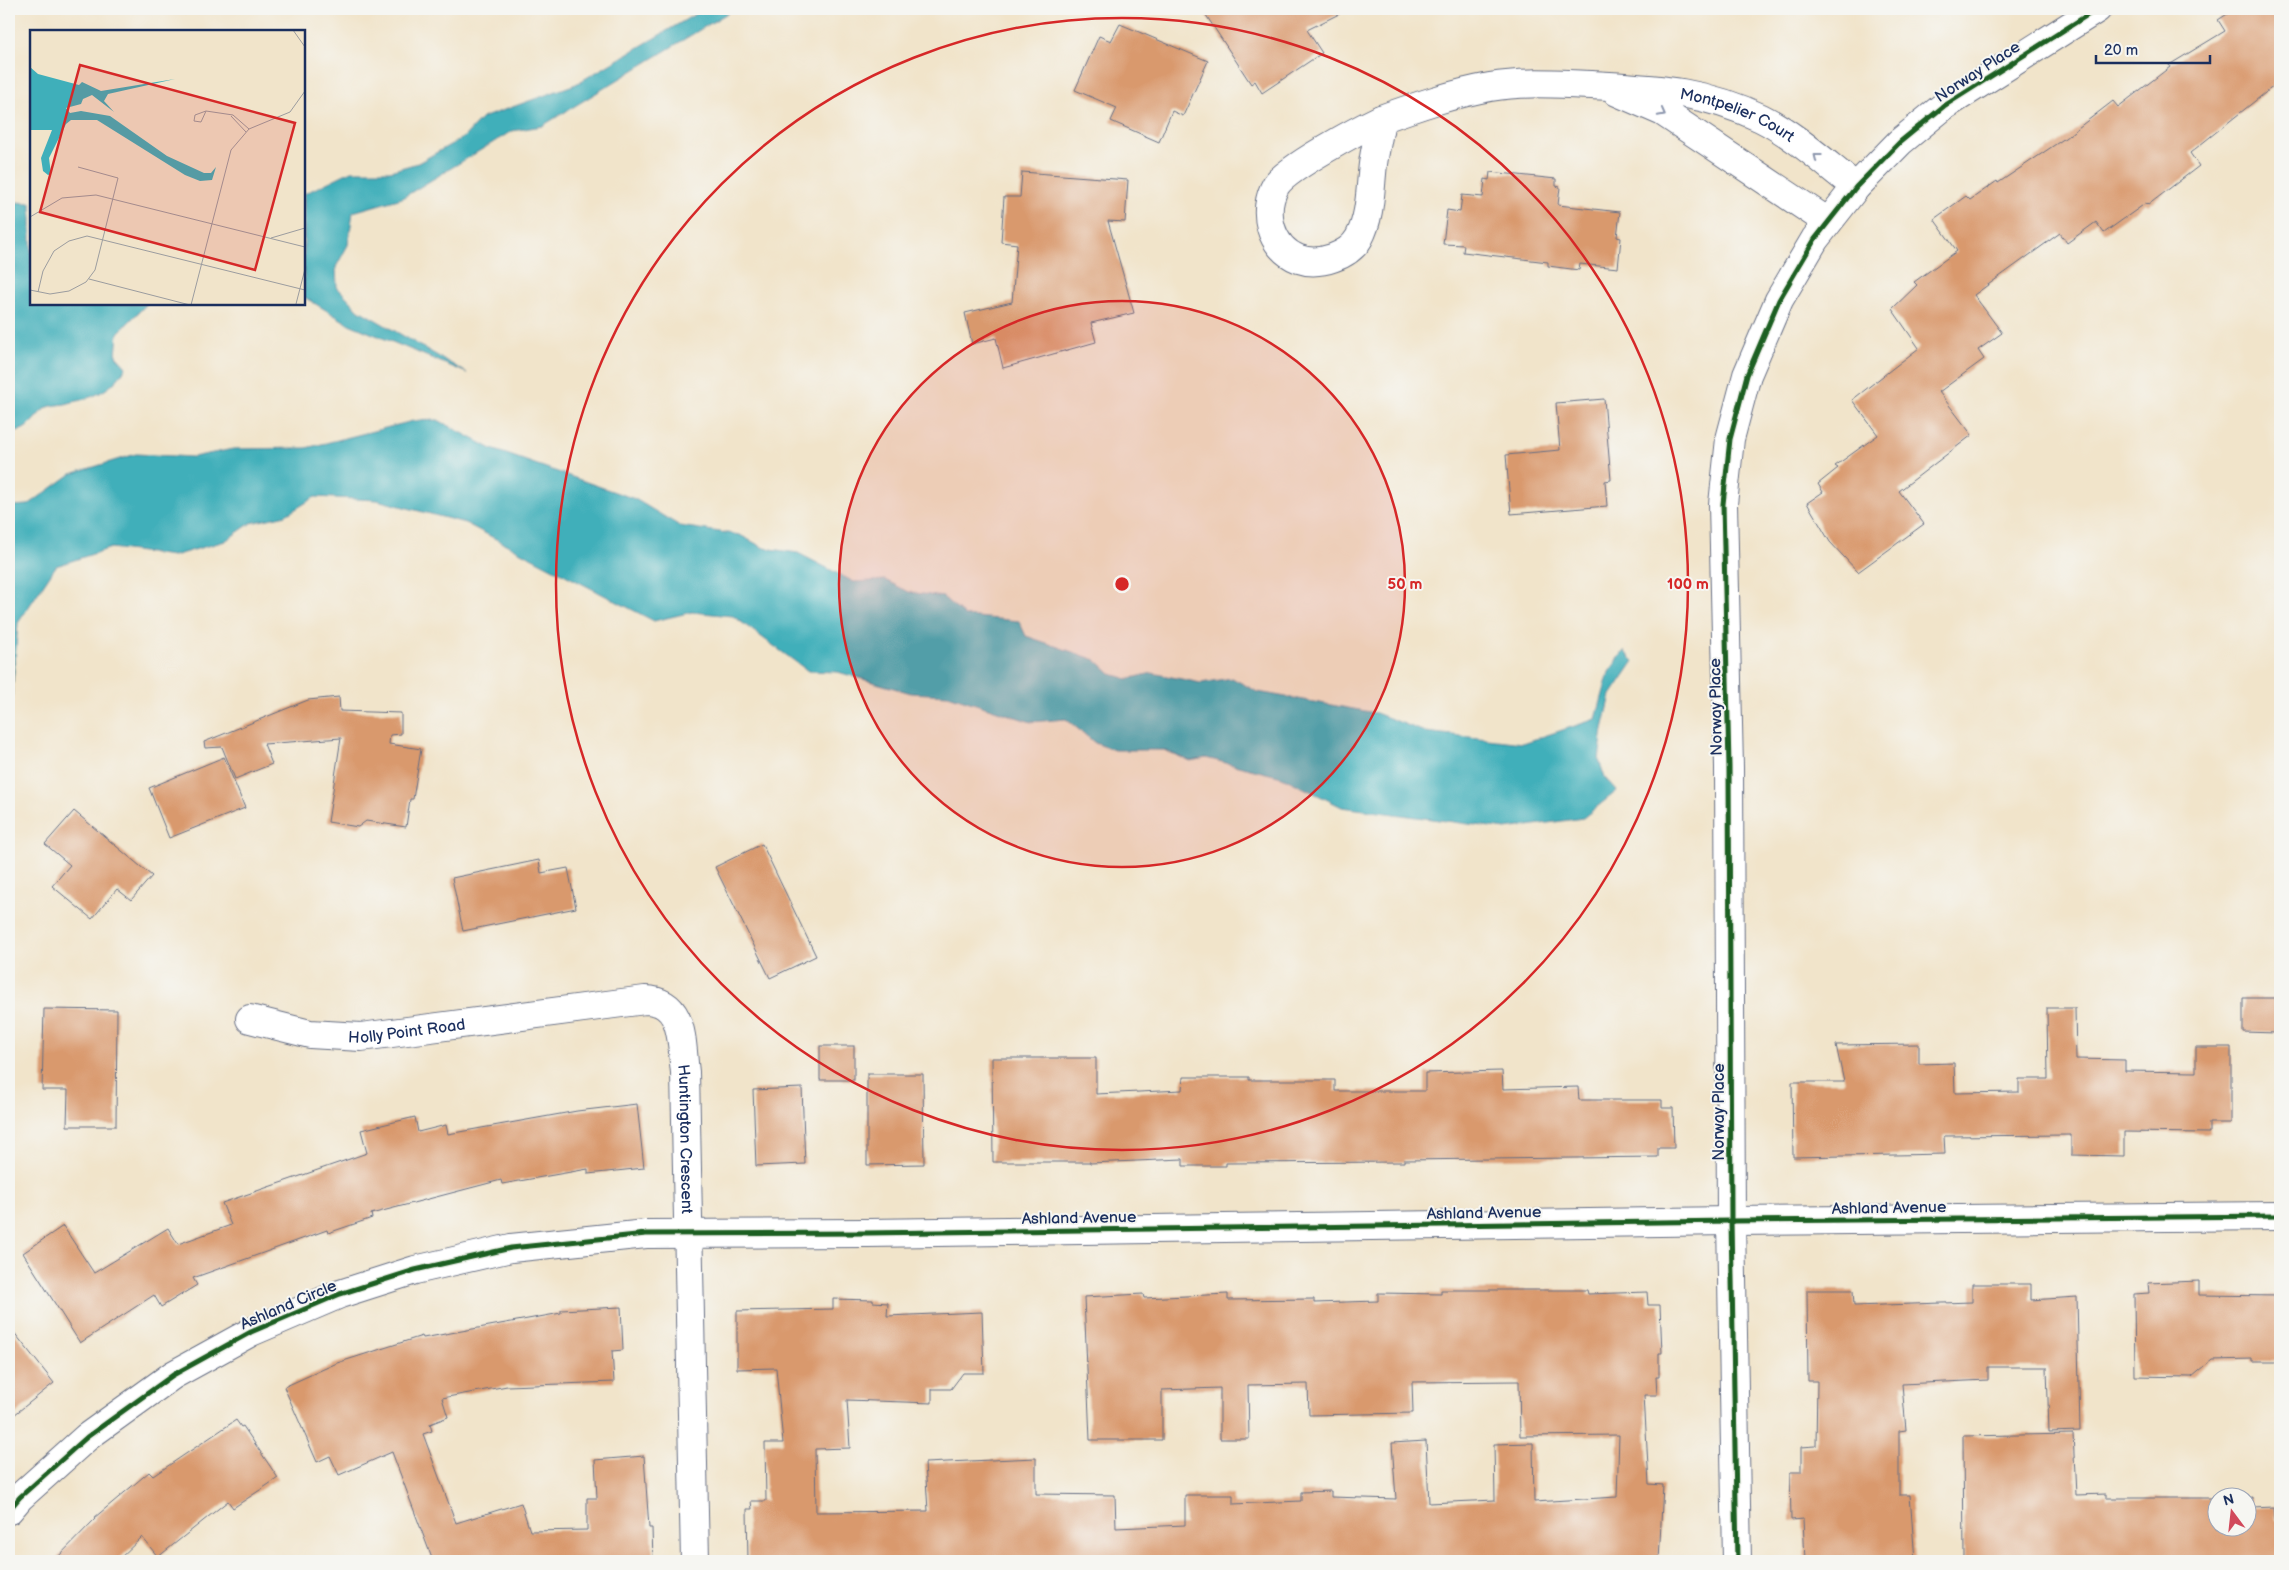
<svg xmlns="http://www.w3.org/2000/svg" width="2289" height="1570" viewBox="0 0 2289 1570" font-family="'Balsamiq Sans',sans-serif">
	<rect width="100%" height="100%" fill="#f6f6f2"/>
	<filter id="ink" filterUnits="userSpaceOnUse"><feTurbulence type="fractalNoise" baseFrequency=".02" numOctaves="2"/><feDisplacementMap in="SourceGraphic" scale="10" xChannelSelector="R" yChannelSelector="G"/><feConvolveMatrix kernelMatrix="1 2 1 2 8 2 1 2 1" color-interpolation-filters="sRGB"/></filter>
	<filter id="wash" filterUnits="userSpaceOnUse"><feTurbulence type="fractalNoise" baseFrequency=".0096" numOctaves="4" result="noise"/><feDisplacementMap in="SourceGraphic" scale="20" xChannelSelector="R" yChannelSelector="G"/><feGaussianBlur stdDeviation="1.12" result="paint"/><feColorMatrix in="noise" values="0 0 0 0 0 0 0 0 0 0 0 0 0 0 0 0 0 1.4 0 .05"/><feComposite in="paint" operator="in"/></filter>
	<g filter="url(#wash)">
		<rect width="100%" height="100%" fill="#f1e4ca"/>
		<g fill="#3fafba" stroke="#2d6f8c">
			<path d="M 704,9 L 734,9 L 542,126 L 512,131 L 402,198 L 353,212 L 348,245 L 336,267 L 337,287 L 359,310 L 467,373 L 349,324 L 304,297 L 304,194 L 351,171 L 390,171 L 418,163 L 464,137 L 482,118 L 576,84 Z"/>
			<path d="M 9,199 L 14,202 L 31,203 L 31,304 L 147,304 L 118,333 L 116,356 L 126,367 C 112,392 92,398 65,404 C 60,405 51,405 46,408 C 33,417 28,435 9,430 Z"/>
			<path d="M 438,420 L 492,449 L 635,499 L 680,526 L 740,535 L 764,548 L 798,553 L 854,582 L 885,580 L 909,592 L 943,597 L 965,616 L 1019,621 L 1026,636 L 1096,660 L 1111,674 L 1128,679 L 1152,673 L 1201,683 L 1232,678 L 1258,692 L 1376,713 L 1425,732 L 1523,743 L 1596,719 L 1609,672 L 1624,651 L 1634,661 L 1611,695 L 1603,729 L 1599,760 L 1605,778 L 1617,791 L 1583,818 L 1506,829 L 1342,807 L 1282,777 L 1206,758 L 1190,761 L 1164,750 L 1114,750 L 1095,743 L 1066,719 L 1031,722 L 948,695 L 911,693 L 838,672 L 808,671 L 733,616 L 692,612 L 654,621 L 465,523 L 377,500 L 315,497 L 286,515 L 251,523 L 225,541 L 173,556 L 111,548 L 56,566 L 18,623 L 9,732 L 9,505 L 11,506 L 28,505 L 71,474 L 136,454 L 193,457 L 233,449 L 306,448 L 413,421 Z"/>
		</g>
		<g id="blocks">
			<g fill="#d9996d">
				<path d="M 1202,9 L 1349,9 L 1307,30 L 1322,53 L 1262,93 L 1255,81 L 1251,84 Z"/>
				<path d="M 2235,9 L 2280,9 L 2280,81 L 2190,153 L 2199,166 L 2148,205 L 2146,203 L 2104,233 L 2096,222 L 2067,243 L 2060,233 L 1974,295 L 2002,333 L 1978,350 L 1984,359 L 1939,392 L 1972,435 L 1899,491 L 1924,524 L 1858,572 L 1830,542 L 1807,503 L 1823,492 L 1818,484 L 1838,468 L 1835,466 L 1878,435 L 1852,400 L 1919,348 L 1892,309 L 1917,285 L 1914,282 L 1957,251 L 1934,219 L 1966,196 L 1970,200 L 1997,181 L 1998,183 L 2065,138 L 2113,101 L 2118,107 L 2170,67 L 2169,65 L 2225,31 L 2218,20 Z"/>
				<path d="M 1120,24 L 1208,61 L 1183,116 L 1172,111 L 1159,142 L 1111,121 L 1117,108 L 1075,90 L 1099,36 L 1111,41 Z"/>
				<path d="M 1022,172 L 1128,180 L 1125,222 L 1108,221 L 1134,313 L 1091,323 L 1096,342 L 1003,368 L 996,338 L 972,344 L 965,313 L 1012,302 L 1017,244 L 1001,242 L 1004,197 L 1020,197 Z"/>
				<path d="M 1490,172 L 1556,179 L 1556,186 L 1560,187 L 1558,205 L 1620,212 L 1617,237 L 1621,238 L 1618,268 L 1580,264 L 1579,270 L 1548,266 L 1548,262 L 1463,252 L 1464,245 L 1443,244 L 1447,210 L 1460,212 L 1462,195 L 1483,197 L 1485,179 L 1489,180 Z"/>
				<path d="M 1604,399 L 1611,480 L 1605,481 L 1607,506 L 1511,514 L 1506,455 L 1560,450 L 1556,403 Z"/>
				<path d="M 339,697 L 340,711 L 401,713 L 401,734 L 390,735 L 389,744 L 421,749 L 413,799 L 410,799 L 406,827 L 366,821 L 358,827 L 328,822 L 341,738 L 264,744 L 272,764 L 235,779 L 222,747 L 205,748 L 204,742 L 308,700 Z"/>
				<path d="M 224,757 L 245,808 L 169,838 L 149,788 Z"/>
				<path d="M 74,811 L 152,876 L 131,900 L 117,889 L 92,919 L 52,886 L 70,865 L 45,844 Z"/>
				<path d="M 762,844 L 816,956 L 770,978 L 715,867 Z"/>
				<path d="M 539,860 L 541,873 L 568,868 L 576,908 L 463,931 L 452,878 Z"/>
				<path d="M 2243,998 L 2278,998 L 2277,1033 L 2243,1032 Z"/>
				<path d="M 2047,1008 L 2075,1008 L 2076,1059 L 2125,1060 L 2125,1071 L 2196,1072 L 2196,1047 L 2231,1047 L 2231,1123 L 2209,1123 L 2209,1133 L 2124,1132 L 2124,1156 L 2071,1155 L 2071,1135 L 1944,1136 L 1945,1154 L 1793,1157 L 1792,1082 L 1844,1082 L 1836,1045 L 1919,1044 L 1919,1064 L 1954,1063 L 1955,1093 L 2019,1092 L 2019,1079 L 2048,1079 Z"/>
				<path d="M 44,1009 L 117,1010 L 116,1126 L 67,1126 L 68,1090 L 42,1090 Z"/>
				<rect x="820" y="1046" width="34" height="34"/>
				<path d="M 992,1058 L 1096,1058 L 1096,1094 L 1182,1090 L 1183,1077 L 1249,1077 L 1249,1080 L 1335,1080 L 1335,1091 L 1425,1091 L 1425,1073 L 1502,1071 L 1503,1089 L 1578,1087 L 1579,1100 L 1662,1100 L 1662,1108 L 1673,1108 L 1674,1148 L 1658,1148 L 1658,1157 L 1404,1160 L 1404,1162 L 1226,1163 L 1226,1166 L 1183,1166 L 1183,1159 L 1090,1163 L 1090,1162 L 993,1162 Z"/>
				<path d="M 867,1074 L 923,1074 L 924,1164 L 867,1165 Z"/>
				<path d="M 802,1088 L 805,1164 L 756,1166 L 753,1090 Z"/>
				<path d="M 637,1104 L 644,1168 L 588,1174 L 588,1169 L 502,1184 L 501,1180 L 371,1214 L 372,1218 L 328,1233 L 327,1230 L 193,1278 L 197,1285 L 161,1307 L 154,1295 L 80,1343 L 23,1253 L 63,1226 L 94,1273 L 168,1228 L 178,1244 L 231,1225 L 222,1203 L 367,1153 L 361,1130 L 415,1117 L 418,1132 L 446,1125 L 448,1134 L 577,1111 Z"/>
				<path d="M 2199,1281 L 2199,1295 L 2280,1296 L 2280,1362 L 2252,1362 L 2252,1359 L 2212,1360 L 2192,1377 L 2135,1376 L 2134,1294 L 2149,1293 L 2148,1283 Z"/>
				<path d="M 1972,1284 L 2031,1284 L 2031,1300 L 2077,1297 L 2080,1431 L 2049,1432 L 2047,1367 L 1988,1367 L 1988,1380 L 1902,1384 L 1906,1430 L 1899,1431 L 1899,1495 L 1910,1495 L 1915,1561 L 1805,1561 L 1803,1519 L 1791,1520 L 1790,1472 L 1801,1472 L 1801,1447 L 1816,1446 L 1817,1381 L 1808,1381 L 1807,1290 L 1853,1290 L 1854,1306 L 1972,1302 Z"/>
				<path d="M 1441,1290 L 1587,1290 L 1588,1294 L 1647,1292 L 1648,1305 L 1660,1305 L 1662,1353 L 1659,1353 L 1659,1377 L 1656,1377 L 1657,1395 L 1644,1395 L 1649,1484 L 1663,1485 L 1659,1561 L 748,1561 L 747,1509 L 752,1509 L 751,1501 L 766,1501 L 765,1443 L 783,1443 L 776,1368 L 737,1369 L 737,1311 L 833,1309 L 833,1299 L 873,1300 L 873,1302 L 888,1303 L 887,1316 L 982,1312 L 984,1373 L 963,1373 L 951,1389 L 932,1389 L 932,1403 L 847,1400 L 850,1448 L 815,1449 L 816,1512 L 928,1511 L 925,1463 L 1036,1458 L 1036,1494 L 1115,1495 L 1116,1528 L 1185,1525 L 1185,1495 L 1233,1495 L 1233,1504 L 1301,1501 L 1301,1492 L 1331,1491 L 1331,1497 L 1396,1499 L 1392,1443 L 1426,1441 L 1429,1503 L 1495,1500 L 1494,1444 L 1533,1443 L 1534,1502 L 1617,1497 L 1619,1435 L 1520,1436 L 1519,1381 L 1412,1382 L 1413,1413 L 1309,1415 L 1308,1384 L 1248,1385 L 1249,1439 L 1220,1439 L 1220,1388 L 1162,1390 L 1162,1440 L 1090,1440 L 1084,1297 L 1143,1294 L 1144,1298 L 1228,1294 L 1228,1300 L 1314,1299 L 1314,1303 L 1378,1301 L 1378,1293 L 1441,1294 Z"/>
				<path d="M 621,1307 L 623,1350 L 612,1351 L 614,1382 L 507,1386 L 442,1398 L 448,1417 L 430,1424 L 432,1431 L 423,1434 L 456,1523 L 521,1503 L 530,1531 L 587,1530 L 587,1498 L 597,1498 L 595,1460 L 644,1456 L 649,1528 L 652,1528 L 653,1561 L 433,1561 L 392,1452 L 339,1475 L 330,1456 L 317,1462 L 284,1387 L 337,1363 L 422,1336 L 423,1338 L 561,1313 L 561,1310 Z"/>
				<path d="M 9,1326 L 54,1383 L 9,1419 Z"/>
				<path d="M 236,1420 L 241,1427 L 243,1426 L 278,1478 L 233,1508 L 228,1501 L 158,1557 L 142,1537 L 117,1561 L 54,1561 L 95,1519 L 94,1518 L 149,1472 L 153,1476 Z"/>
				<path d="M 2073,1434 L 2076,1495 L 2106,1494 L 2106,1498 L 2216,1498 L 2216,1528 L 2246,1528 L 2246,1498 L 2252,1497 L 2252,1508 L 2274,1507 L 2275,1520 L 2280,1520 L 2280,1561 L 1964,1561 L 1963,1436 Z"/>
			</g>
		</g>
	</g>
	<g filter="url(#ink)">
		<use href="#blocks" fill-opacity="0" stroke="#666e84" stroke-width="1"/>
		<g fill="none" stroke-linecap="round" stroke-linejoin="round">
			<defs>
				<g id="minor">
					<path d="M 1617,92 L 1663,112 L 1828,222"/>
					<path id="s1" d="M 1381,119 C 1417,106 1452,94 1490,87 C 1524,81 1558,84 1592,85 C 1656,89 1702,90 1761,118 C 1795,135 1826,164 1856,187"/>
					<path d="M 1381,119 C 1379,134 1375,149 1373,164 C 1370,188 1371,216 1359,238 C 1349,256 1319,266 1299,259 C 1270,248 1261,211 1276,185 C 1287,168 1360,129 1381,119 Z"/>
					<path id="s2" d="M 250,1019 L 310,1034 L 361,1037 L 645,1000 C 685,1001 681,1042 685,1072 L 695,1561"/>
					<path d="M 9,1510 L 20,1497 L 87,1437 L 173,1375 L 251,1332 L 340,1294 L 415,1270 L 511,1248 L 646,1234 L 868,1233 L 1731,1221 L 2280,1216"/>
					<path d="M 1737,1561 L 1731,1221 L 1729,767 L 1723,504 L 1730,439 L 1747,375 L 1779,300 L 1815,239 L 1856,187 L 1900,142 L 1944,106 L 2097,9"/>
				</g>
			</defs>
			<use href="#minor" stroke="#666e84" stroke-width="30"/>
			<use href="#minor" stroke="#fff" stroke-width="28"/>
			<defs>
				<g id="cycleway">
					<path d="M 9,1510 L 20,1497 L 87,1437 L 173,1375 L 251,1332 L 340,1294 L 415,1270 L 511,1248 L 646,1234 L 868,1233 L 1731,1221 L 2280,1216"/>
					<path d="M 1737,1561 L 1731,1221 L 1729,767 L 1723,504 L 1730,439 L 1747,375 L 1779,300 L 1815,239 L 1856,187 L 1900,142 L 1944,106 L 2097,9"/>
				</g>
			</defs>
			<use href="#cycleway" stroke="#f6f6f2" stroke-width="8"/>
			<use href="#cycleway" stroke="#1b5e20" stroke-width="5"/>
		</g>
		<defs><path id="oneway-chevron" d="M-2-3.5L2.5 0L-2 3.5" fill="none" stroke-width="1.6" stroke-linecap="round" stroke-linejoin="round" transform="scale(1.25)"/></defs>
		<g stroke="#8d97ae">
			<use href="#oneway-chevron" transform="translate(1662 113) rotate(28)"/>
			<use href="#oneway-chevron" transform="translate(1817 157) rotate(-142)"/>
		</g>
	</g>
	<circle cx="1122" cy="584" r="283" fill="#d62828" fill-opacity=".12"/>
	<g fill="none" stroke="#d62828" stroke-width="2.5">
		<circle cx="1122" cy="584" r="283"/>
		<circle cx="1122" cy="584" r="566"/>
	</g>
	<g text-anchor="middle" stroke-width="4" stroke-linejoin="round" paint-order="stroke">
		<g font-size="16" fill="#1b2f5e" stroke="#f6f6f2">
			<text transform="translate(1977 71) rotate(-33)" y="6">Norway Place</text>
			<text dy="6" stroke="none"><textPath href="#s1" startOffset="366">Montpelier Court</textPath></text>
			<text transform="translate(1715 707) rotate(-91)" y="6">Norway Place</text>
			<text dy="6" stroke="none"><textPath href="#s2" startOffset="159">Holly Point Road</textPath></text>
			<text transform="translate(1718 1112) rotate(-90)" y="6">Norway Place</text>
			<text dy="6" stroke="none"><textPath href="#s2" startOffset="559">Huntington Crescent</textPath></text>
			<text transform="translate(1889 1207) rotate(-1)" y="6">Ashland Avenue</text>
			<text transform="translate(1484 1212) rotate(-1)" y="6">Ashland Avenue</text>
			<text transform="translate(1079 1217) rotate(-1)" y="6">Ashland Avenue</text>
			<text transform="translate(288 1304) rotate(-23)" y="6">Ashland Circle</text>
		</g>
	</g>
	<g transform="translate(30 30)">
		<rect width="275" height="275" fill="#f1e4ca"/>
		<path d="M 0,37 L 8,44 L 49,55 L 52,52 L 71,61 L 145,49 L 78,64 L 74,71 L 84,82 L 62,65 L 53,69 L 51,74 L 36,78 L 40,83 L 51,81 L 80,86 L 137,126 L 174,143 L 181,143 L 186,137 L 182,150 L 170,151 L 155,145 L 67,90 L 41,90 L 36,94 L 19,128 L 21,144 L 18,145 L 13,141 L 11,128 L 22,100 L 0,100 Z" fill="#3fafba"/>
		<path fill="none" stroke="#9b9c9f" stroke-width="1" d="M 263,0 L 275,17M 176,81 L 203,85 L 219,99M 176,81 L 171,92 L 164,91 L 165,85 ZM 201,86 L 216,102M 0,187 L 32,168 L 66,165 L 275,217M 241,208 L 275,198M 59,249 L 160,275M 0,260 L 20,264 L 39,261 L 56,252 L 65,240 L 88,148 L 48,137M 8,262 L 13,241 L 24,221 L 39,211 L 57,206 L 275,260M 266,274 L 275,239M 161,275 L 201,120 L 219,99 L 260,82 L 275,61"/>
		<path fill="#d62828" fill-opacity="0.15" stroke="#d62828" stroke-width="2.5" d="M 50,35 L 265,93 L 225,240 L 10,182 Z"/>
		<rect width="275" height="275" fill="none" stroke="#1b2f5e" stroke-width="2.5"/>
	</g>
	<circle cx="1122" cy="584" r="8" fill="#d62828" stroke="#f6f6f2" stroke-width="2.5"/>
	<g font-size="15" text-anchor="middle" font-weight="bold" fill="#d62828" stroke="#f6f6f2" stroke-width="4" stroke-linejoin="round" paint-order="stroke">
		<text x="1405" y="589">50 m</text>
		<text x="1688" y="589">100 m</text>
	</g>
	<rect width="2289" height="1570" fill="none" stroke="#f6f6f2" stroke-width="30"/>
	<g transform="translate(2232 1512) rotate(345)"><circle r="24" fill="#f6f6f2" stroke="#9ea6b7"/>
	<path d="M0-4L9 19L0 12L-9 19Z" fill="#d1495b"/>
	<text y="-8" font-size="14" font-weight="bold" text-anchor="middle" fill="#1b2f5e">N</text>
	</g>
	<path d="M2096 55v8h114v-8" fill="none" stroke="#1b2f5e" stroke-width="2.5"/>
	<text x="2104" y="55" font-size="15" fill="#1b2f5e" stroke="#f6f6f2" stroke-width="4" paint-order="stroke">20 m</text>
</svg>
